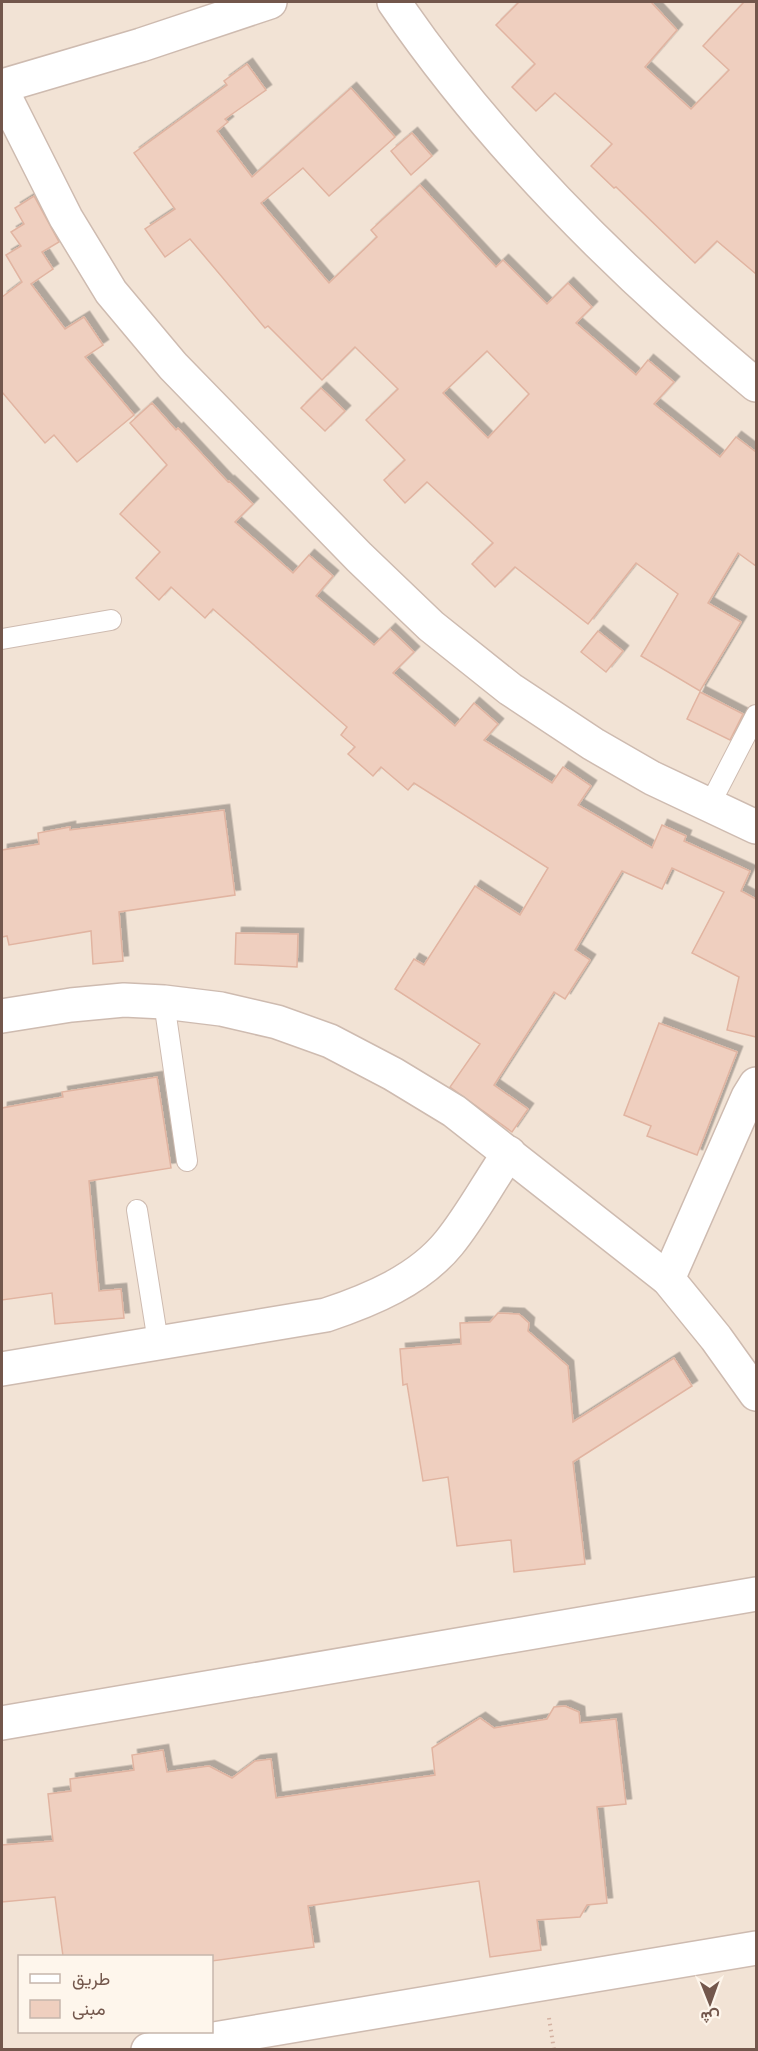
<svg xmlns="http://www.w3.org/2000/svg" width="758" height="2051" viewBox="0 0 758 2051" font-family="Quicksand,Vazirmatn,sans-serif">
	<defs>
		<filter id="shadow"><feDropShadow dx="5.5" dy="-5.5" stdDeviation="0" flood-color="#0004"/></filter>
	</defs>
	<rect width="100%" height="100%" fill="#fbf1e6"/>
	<path fill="#f2e3d5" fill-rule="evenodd" d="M 2,2 L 756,2 L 756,2049 L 2,2050 ZM 20,1956 L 212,1956 L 212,2032 L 20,2032 Z"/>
	<g fill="#efcfbf" stroke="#e1b4a1" stroke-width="1.5" fill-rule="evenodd" filter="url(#shadow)">
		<path d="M 519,2 L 651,2 L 677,30 L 645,67 L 691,109 L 729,70 L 703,46 L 744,2 L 756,2 L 756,274 L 717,241 L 695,263 L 616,187 L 614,188 L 591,166 L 612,144 L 555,93 L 536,111 L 512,87 L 535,64 L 496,25 Z"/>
		<path d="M 247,64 L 266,90 L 225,119 L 228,122 L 217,131 L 252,177 L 351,88 L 395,137 L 329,196 L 303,168 L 261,203 L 329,283 L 377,237 L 371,230 L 420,185 L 496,267 L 503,260 L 547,304 L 568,283 L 592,307 L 576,323 L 636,375 L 648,360 L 674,382 L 654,404 L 720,457 L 736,437 L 756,452 L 756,566 L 738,553 L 708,603 L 741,622 L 700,691 L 641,656 L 678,594 L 636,563 L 588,624 L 515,567 L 495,587 L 472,564 L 493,543 L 427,482 L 405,503 L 384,480 L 405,460 L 366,420 L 398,389 L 355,347 L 322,380 L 268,326 L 265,328 L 190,239 L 165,257 L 145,229 L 175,209 L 134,153 L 227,85 L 224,81 ZM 487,351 L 529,394 L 488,438 L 443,393 Z"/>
		<path d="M 412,133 L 432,156 L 411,175 L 391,151 Z"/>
		<path d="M 34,196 L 59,242 L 42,252 L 53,269 L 31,284 L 65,329 L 84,317 L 103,345 L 85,357 L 134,415 L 77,462 L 54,435 L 45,443 L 2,392 L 2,297 L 22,282 L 6,255 L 21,246 L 11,232 L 24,224 L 15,208 Z"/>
		<path d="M 321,388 L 345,411 L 325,431 L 301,408 Z"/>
		<path d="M 152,403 L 176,430 L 178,428 L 228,482 L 229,481 L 253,504 L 235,522 L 293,573 L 309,555 L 333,576 L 316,596 L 374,645 L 390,629 L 414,652 L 393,673 L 455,726 L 474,703 L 498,724 L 484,740 L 552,783 L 563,767 L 591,786 L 578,805 L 652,848 L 662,825 L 686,836 L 684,841 L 750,871 L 741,891 L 756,899 L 756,1037 L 727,1030 L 739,977 L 692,953 L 724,892 L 672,868 L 662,889 L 622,871 L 575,950 L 590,960 L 565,999 L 554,992 L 494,1085 L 528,1109 L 512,1132 L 450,1087 L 480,1044 L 395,989 L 414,959 L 424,965 L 475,886 L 520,915 L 548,868 L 414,783 L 408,790 L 381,767 L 373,776 L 348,754 L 355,747 L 341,735 L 347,727 L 213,609 L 205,618 L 171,587 L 159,600 L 136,578 L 160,552 L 120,514 L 167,465 L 130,423 Z"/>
		<path d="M 598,631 L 623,651 L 606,672 L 581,652 Z"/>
		<path d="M 700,692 L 743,714 L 730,740 L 687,719 Z"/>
		<path d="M 224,810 L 235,895 L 119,912 L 123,961 L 93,964 L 91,931 L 9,945 L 7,936 L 2,937 L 2,850 L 39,844 L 38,833 L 70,827 L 70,830 Z"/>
		<path d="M 236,933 L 298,934 L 297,967 L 235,964 Z"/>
		<path d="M 659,1023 L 737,1052 L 697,1155 L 647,1136 L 651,1126 L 624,1115 Z"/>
		<path d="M 157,1077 L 171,1168 L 89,1181 L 99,1291 L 121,1289 L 124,1318 L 55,1324 L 52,1293 L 2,1300 L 2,1108 L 63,1097 L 62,1092 Z"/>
		<path d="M 498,1313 L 519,1314 L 529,1323 L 528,1331 L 568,1366 L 573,1422 L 674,1358 L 692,1386 L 573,1462 L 585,1564 L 514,1572 L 511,1540 L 457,1546 L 448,1477 L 423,1481 L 407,1384 L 403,1385 L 400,1349 L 461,1344 L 460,1323 L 490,1322 Z"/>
		<path d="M 565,1706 L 579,1712 L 580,1723 L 616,1719 L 626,1804 L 597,1807 L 607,1903 L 587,1905 L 580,1917 L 537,1920 L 541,1950 L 490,1957 L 479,1881 L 308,1906 L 314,1947 L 212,1961 L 212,1956 L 63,1956 L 55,1897 L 2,1902 L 2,1845 L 53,1841 L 48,1794 L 71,1791 L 70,1779 L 134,1770 L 132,1755 L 163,1750 L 167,1772 L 209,1766 L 232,1778 L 255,1761 L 271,1759 L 276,1798 L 435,1775 L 432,1748 L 480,1718 L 494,1728 L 547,1719 L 554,1707 Z"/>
	</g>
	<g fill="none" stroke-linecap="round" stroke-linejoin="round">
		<defs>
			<g id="service">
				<path d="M 2,639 L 111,620"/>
				<path d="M 709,806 L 756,715"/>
				<path d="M 164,1002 L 187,1161"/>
				<path d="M 137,1210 L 158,1342"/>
			</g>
			<g id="minor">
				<path d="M 394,2 C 493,147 621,273 756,385"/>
				<path d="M 2,86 L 141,45 L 270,2"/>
				<path d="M 2,91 L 66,218 L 111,292 L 173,366 L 359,557 L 431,626 L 510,689 L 593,744 L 652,778 L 756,827"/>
				<path d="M 2,1016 L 71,1005 L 124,1000 L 164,1002 L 221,1009 L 277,1022 L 330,1041 L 393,1074 L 454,1111 L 668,1279 L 716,1338 L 756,1394"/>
				<path d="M 668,1279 L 748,1097 L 756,1084"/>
				<path d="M 2,1369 L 326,1315 C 371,1300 419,1280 449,1243 C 471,1216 489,1182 509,1153"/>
				<path d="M 2,1723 L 756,1594"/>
				<path d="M 148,2050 L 756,1948"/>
			</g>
		</defs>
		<use href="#service" stroke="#cebbb0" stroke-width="22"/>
		<use href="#minor" stroke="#cebbb0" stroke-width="36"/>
		<path stroke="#d4b2a2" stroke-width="4" stroke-dasharray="1.5 4.5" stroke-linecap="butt" d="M 549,2018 L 554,2050"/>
		<use href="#service" stroke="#fff" stroke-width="20"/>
		<use href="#minor" stroke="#fff" stroke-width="33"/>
	</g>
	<rect width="758" height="2051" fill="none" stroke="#73574c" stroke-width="6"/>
	<rect x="18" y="1955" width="195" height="78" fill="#fef6ec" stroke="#c6b6ac" stroke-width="1.5"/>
	<rect x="30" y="1974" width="30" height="9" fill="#ffffff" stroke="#c6b6ac" stroke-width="1.5"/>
	<text x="72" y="1985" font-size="18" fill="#73574c">طريق</text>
	<rect x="30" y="2000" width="30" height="18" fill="#efcfbf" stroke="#c6b6ac" stroke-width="1.5"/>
	<text x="72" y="2015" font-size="18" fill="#73574c">مبنى</text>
	<g transform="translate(710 2003) rotate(179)" stroke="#fef6ec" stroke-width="4.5" paint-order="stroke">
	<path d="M0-4.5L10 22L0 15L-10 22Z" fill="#73574c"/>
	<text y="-9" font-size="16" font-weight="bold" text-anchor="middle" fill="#73574c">ش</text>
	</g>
</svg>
